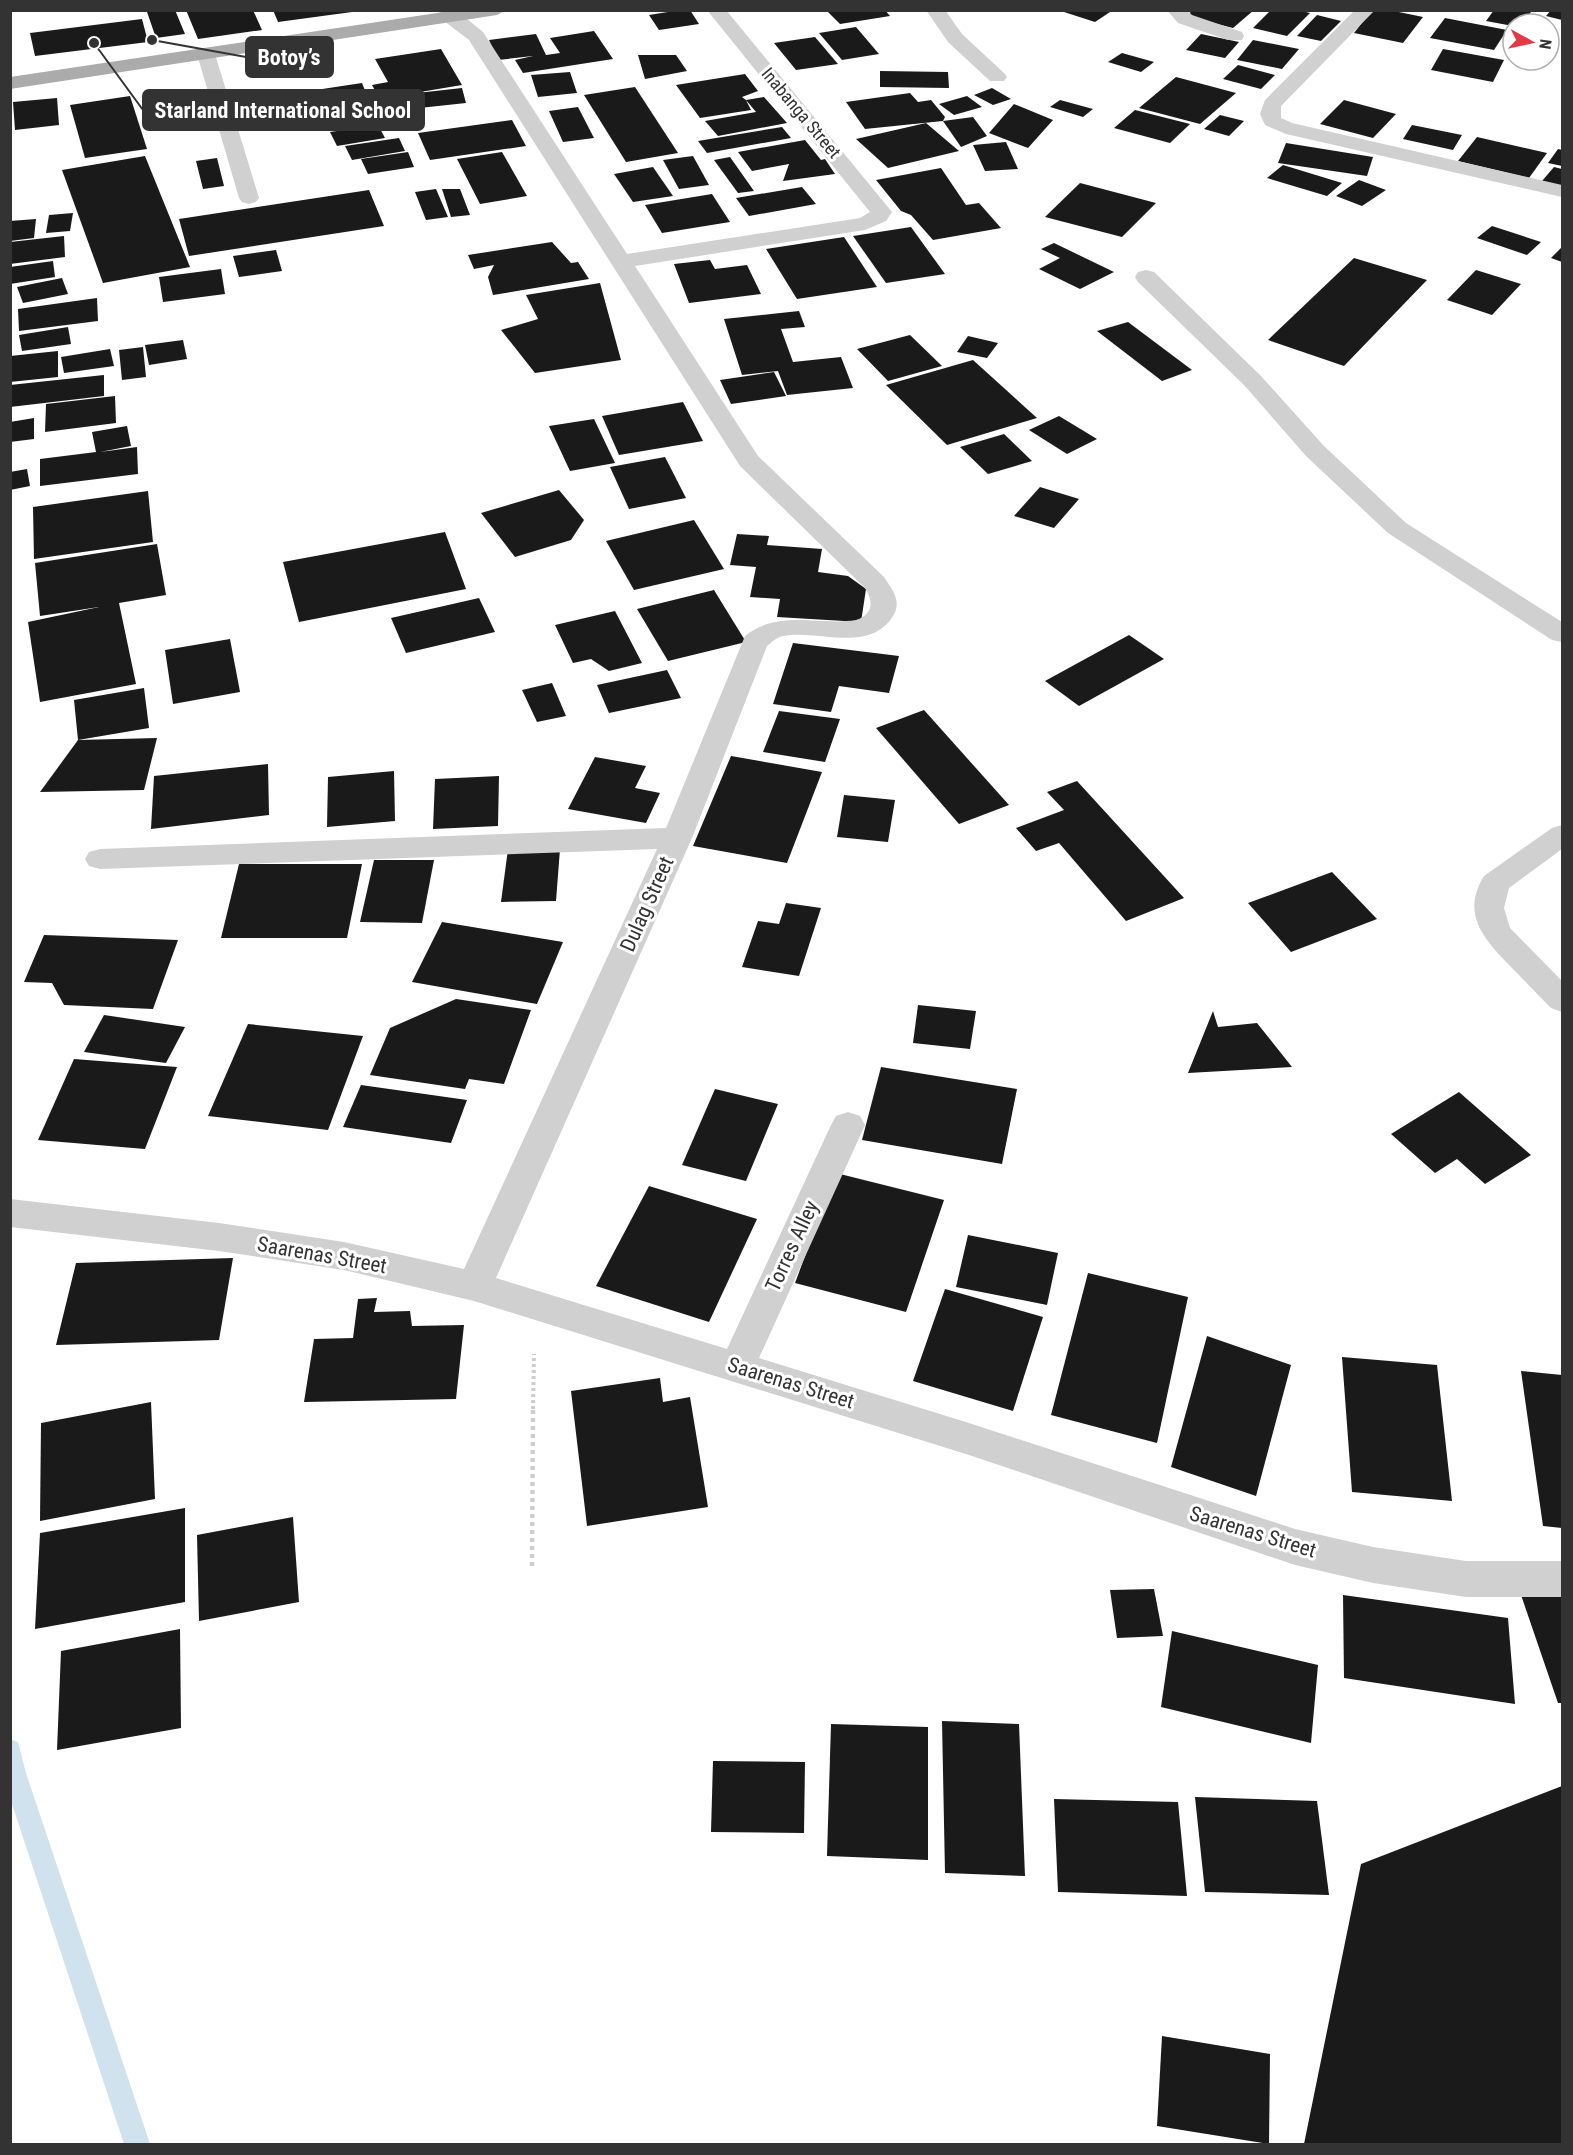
<svg xmlns="http://www.w3.org/2000/svg" width="1573" height="2155" viewBox="0 0 1573 2155" font-family="'Roboto Condensed',sans-serif">
	<rect width="100%" height="100%" fill="#fff"/>
	<g fill="none" stroke-linecap="round" stroke-linejoin="round">
		<path fill="#cfe2ee" fill-rule="evenodd" d="M 10,1739 L 18,1742 L 26,1773 L 150,2144 L 124,2144 L 10,1798 Z"/>
	</g>
	<g fill="#1a1a1a">
		<path d="M 157,10 L 175,10 L 185,34 L 156,38 L 147,12 Z"/>
		<path d="M 186,10 L 253,10 L 262,30 L 198,39 Z"/>
		<path d="M 273,10 L 352,10 L 352,12 L 278,22 Z"/>
		<path d="M 680,10 L 690,10 L 699,24 L 659,30 L 649,15 Z"/>
		<path d="M 826,10 L 885,10 L 890,16 L 840,24 Z"/>
		<path d="M 1067,10 L 1113,10 L 1095,22 L 1064,12 Z"/>
		<path d="M 1193,10 L 1254,10 L 1233,28 L 1186,16 Z"/>
		<path d="M 1271,10 L 1298,10 L 1310,13 L 1287,36 L 1253,28 Z"/>
		<path d="M 1372,10 L 1389,10 L 1423,17 L 1403,43 L 1354,33 Z"/>
		<path d="M 1494,10 L 1523,10 L 1531,12 L 1522,24 L 1513,24 L 1513,26 L 1486,21 Z"/>
		<path d="M 1551,10 L 1562,10 L 1562,20 L 1546,16 Z"/>
		<path d="M 1317,15 L 1341,21 L 1321,41 L 1297,36 Z"/>
		<path d="M 1445,18 L 1507,30 L 1494,50 L 1430,38 Z"/>
		<path d="M 142,19 L 148,42 L 35,56 L 30,33 Z"/>
		<path d="M 856,27 L 879,54 L 842,60 L 819,33 Z"/>
		<path d="M 594,31 L 613,59 L 523,73 L 515,60 L 533,56 L 498,60 L 489,40 L 536,34 L 546,55 L 560,53 L 550,38 Z"/>
		<path d="M 1201,34 L 1239,42 L 1225,58 L 1186,50 Z"/>
		<path d="M 815,37 L 838,64 L 796,70 L 774,43 Z"/>
		<path d="M 1253,40 L 1299,49 L 1282,69 L 1237,60 Z"/>
		<path d="M 441,49 L 462,85 L 408,94 L 462,88 L 466,103 L 401,110 L 397,95 L 379,98 L 372,85 L 388,82 L 375,59 Z"/>
		<path d="M 1443,49 L 1504,60 L 1493,82 L 1431,70 Z"/>
		<path d="M 1122,53 L 1154,62 L 1141,72 L 1108,62 Z"/>
		<path d="M 638,55 L 676,55 L 687,71 L 645,79 Z"/>
		<path d="M 1238,65 L 1275,75 L 1261,89 L 1223,79 Z"/>
		<path d="M 880,71 L 948,72 L 949,88 L 880,87 Z"/>
		<path d="M 570,72 L 577,93 L 538,97 L 531,75 Z"/>
		<path d="M 745,74 L 758,91 L 742,97 L 746,100 L 764,97 L 787,123 L 718,136 L 705,121 L 756,112 L 746,100 L 751,110 L 700,118 L 676,85 Z"/>
		<path d="M 1176,77 L 1236,93 L 1200,124 L 1139,108 Z"/>
		<path d="M 362,83 L 378,123 L 324,131 L 309,91 Z"/>
		<path d="M 635,87 L 678,153 L 626,162 L 584,95 Z"/>
		<path d="M 992,88 L 1011,99 L 993,105 L 974,95 Z"/>
		<path d="M 910,93 L 918,102 L 931,100 L 945,117 L 943,121 L 865,129 L 846,102 Z"/>
		<path d="M 130,96 L 147,149 L 85,158 L 70,105 Z"/>
		<path d="M 967,96 L 982,107 L 954,115 L 939,104 Z"/>
		<path d="M 57,98 L 59,125 L 15,130 L 13,102 Z"/>
		<path d="M 1060,100 L 1093,109 L 1083,117 L 1050,107 Z"/>
		<path d="M 1344,100 L 1396,114 L 1373,138 L 1320,124 Z"/>
		<path d="M 1014,104 L 1053,120 L 1028,148 L 989,133 Z"/>
		<path d="M 578,107 L 594,138 L 563,142 L 549,111 Z"/>
		<path d="M 1135,110 L 1190,124 L 1170,143 L 1114,128 Z"/>
		<path d="M 1220,115 L 1244,121 L 1229,136 L 1204,129 Z"/>
		<path d="M 973,117 L 987,136 L 961,147 L 943,121 Z"/>
		<path d="M 512,120 L 526,146 L 430,160 L 418,133 Z"/>
		<path d="M 926,123 L 959,151 L 888,168 L 856,139 Z"/>
		<path d="M 378,125 L 385,138 L 337,146 L 330,132 Z"/>
		<path d="M 1412,125 L 1462,135 L 1453,150 L 1403,139 Z"/>
		<path d="M 782,127 L 791,138 L 707,153 L 698,141 Z"/>
		<path d="M 1477,137 L 1547,153 L 1529,178 L 1458,161 Z"/>
		<path d="M 399,138 L 405,151 L 352,160 L 345,146 Z"/>
		<path d="M 805,140 L 821,160 L 825,159 L 835,174 L 783,181 L 789,164 L 752,171 L 738,152 Z"/>
		<path d="M 1006,142 L 1018,169 L 985,171 L 973,145 Z"/>
		<path d="M 1286,143 L 1373,157 L 1367,176 L 1278,163 Z"/>
		<path d="M 1558,149 L 1562,150 L 1562,166 L 1548,163 Z"/>
		<path d="M 408,152 L 414,167 L 368,174 L 361,159 Z"/>
		<path d="M 502,152 L 527,196 L 480,204 L 457,159 Z"/>
		<path d="M 145,156 L 190,267 L 103,283 L 62,170 Z"/>
		<path d="M 693,156 L 709,185 L 679,189 L 663,160 Z"/>
		<path d="M 730,157 L 754,191 L 738,193 L 714,160 Z"/>
		<path d="M 217,158 L 224,186 L 203,189 L 196,161 Z"/>
		<path d="M 1283,165 L 1342,183 L 1327,196 L 1267,178 Z"/>
		<path d="M 653,167 L 673,196 L 633,202 L 614,174 Z"/>
		<path d="M 1554,167 L 1562,169 L 1562,187 L 1542,181 Z"/>
		<path d="M 941,168 L 966,205 L 979,203 L 1001,228 L 933,240 L 911,215 L 901,211 L 876,180 Z"/>
		<path d="M 1359,180 L 1386,190 L 1362,206 L 1336,196 Z"/>
		<path d="M 1080,183 L 1156,203 L 1122,237 L 1045,217 Z"/>
		<path d="M 802,187 L 816,204 L 749,216 L 736,198 Z"/>
		<path d="M 436,189 L 448,217 L 426,220 L 415,192 Z"/>
		<path d="M 442,189 L 460,189 L 470,215 L 451,217 Z"/>
		<path d="M 369,190 L 384,226 L 189,256 L 179,219 Z"/>
		<path d="M 712,194 L 730,222 L 662,233 L 645,205 Z"/>
		<path d="M 73,213 L 70,231 L 46,233 L 49,215 Z"/>
		<path d="M 36,219 L 34,238 L 10,241 L 10,221 Z"/>
		<path d="M 1492,226 L 1541,242 L 1527,255 L 1477,238 Z"/>
		<path d="M 911,227 L 945,274 L 886,283 L 853,236 Z"/>
		<path d="M 64,236 L 65,257 L 10,264 L 10,242 Z"/>
		<path d="M 844,237 L 877,287 L 797,299 L 766,249 Z"/>
		<path d="M 552,242 L 571,263 L 578,262 L 589,279 L 493,295 L 488,277 L 494,265 L 474,269 L 468,255 Z"/>
		<path d="M 1054,243 L 1114,272 L 1080,289 L 1039,269 L 1060,258 L 1041,249 Z"/>
		<path d="M 1562,247 L 1562,262 L 1551,258 Z"/>
		<path d="M 276,250 L 282,271 L 239,277 L 233,256 Z"/>
		<path d="M 1354,258 L 1427,280 L 1344,366 L 1268,340 Z"/>
		<path d="M 710,260 L 715,269 L 747,265 L 761,294 L 689,303 L 674,264 Z"/>
		<path d="M 53,261 L 55,277 L 10,284 L 10,267 Z"/>
		<path d="M 221,269 L 225,294 L 163,302 L 159,277 Z"/>
		<path d="M 1476,270 L 1521,284 L 1492,315 L 1447,300 Z"/>
		<path d="M 62,278 L 68,294 L 23,303 L 17,287 Z"/>
		<path d="M 600,283 L 621,360 L 535,373 L 501,330 L 538,319 L 526,295 Z"/>
		<path d="M 97,298 L 98,321 L 19,331 L 18,309 Z"/>
		<path d="M 799,311 L 805,327 L 781,329 L 793,362 L 841,357 L 853,388 L 787,395 L 778,371 L 742,375 L 724,319 Z"/>
		<path d="M 1128,322 L 1192,370 L 1162,381 L 1097,331 Z"/>
		<path d="M 68,327 L 71,344 L 22,351 L 19,335 Z"/>
		<path d="M 910,335 L 942,366 L 888,381 L 857,349 Z"/>
		<path d="M 968,336 L 998,343 L 987,358 L 957,352 Z"/>
		<path d="M 183,340 L 187,359 L 149,365 L 145,345 Z"/>
		<path d="M 143,347 L 146,377 L 122,380 L 119,350 Z"/>
		<path d="M 110,349 L 114,366 L 64,373 L 61,357 Z"/>
		<path d="M 58,351 L 58,377 L 10,382 L 10,356 Z"/>
		<path d="M 973,360 L 1037,418 L 947,445 L 886,385 Z"/>
		<path d="M 774,372 L 786,396 L 731,404 L 720,380 Z"/>
		<path d="M 104,375 L 104,396 L 10,407 L 10,385 Z"/>
		<path d="M 115,396 L 116,423 L 45,432 L 46,404 Z"/>
		<path d="M 683,402 L 703,441 L 619,455 L 602,416 Z"/>
		<path d="M 1059,416 L 1097,439 L 1067,454 L 1029,430 Z"/>
		<path d="M 34,418 L 34,439 L 10,442 L 10,422 Z"/>
		<path d="M 594,419 L 615,463 L 570,471 L 549,426 Z"/>
		<path d="M 127,426 L 131,446 L 100,452 L 137,447 L 138,474 L 40,486 L 40,459 L 96,452 L 92,432 Z"/>
		<path d="M 1004,434 L 1032,461 L 988,474 L 960,447 Z"/>
		<path d="M 665,457 L 686,498 L 629,509 L 610,467 Z"/>
		<path d="M 27,469 L 30,486 L 10,490 L 10,472 Z"/>
		<path d="M 1040,487 L 1079,499 L 1054,528 L 1014,516 Z"/>
		<path d="M 559,490 L 584,520 L 571,540 L 515,557 L 481,513 Z"/>
		<path d="M 148,491 L 153,542 L 34,559 L 33,507 Z"/>
		<path d="M 694,520 L 724,569 L 634,590 L 606,541 Z"/>
		<path d="M 445,532 L 466,589 L 299,622 L 283,562 Z"/>
		<path d="M 737,534 L 769,536 L 767,545 L 822,549 L 818,572 L 848,576 L 866,589 L 861,622 L 777,617 L 780,599 L 750,597 L 756,567 L 730,565 Z"/>
		<path d="M 157,544 L 166,595 L 119,603 L 136,684 L 40,702 L 28,622 L 99,607 L 40,616 L 35,563 Z"/>
		<path d="M 714,590 L 746,642 L 668,661 L 637,609 Z"/>
		<path d="M 479,598 L 495,632 L 406,653 L 391,618 Z"/>
		<path d="M 615,611 L 642,663 L 609,671 L 591,659 L 573,663 L 555,625 Z"/>
		<path d="M 1129,635 L 1164,659 L 1079,706 L 1045,681 Z"/>
		<path d="M 230,639 L 240,692 L 173,704 L 165,650 Z"/>
		<path d="M 793,643 L 899,656 L 889,693 L 839,686 L 831,712 L 773,704 Z"/>
		<path d="M 667,670 L 681,698 L 609,713 L 597,685 Z"/>
		<path d="M 552,683 L 566,716 L 537,722 L 522,690 Z"/>
		<path d="M 144,688 L 149,728 L 78,740 L 74,700 Z"/>
		<path d="M 924,710 L 1009,805 L 959,824 L 876,728 Z"/>
		<path d="M 779,711 L 840,719 L 825,762 L 763,752 Z"/>
		<path d="M 157,738 L 144,790 L 40,792 L 78,740 Z"/>
		<path d="M 731,756 L 822,772 L 787,863 L 693,846 Z"/>
		<path d="M 595,757 L 646,766 L 635,788 L 660,793 L 646,823 L 568,809 Z"/>
		<path d="M 268,764 L 269,815 L 151,829 L 154,776 Z"/>
		<path d="M 394,771 L 395,821 L 327,827 L 328,777 Z"/>
		<path d="M 499,776 L 498,826 L 433,829 L 435,779 Z"/>
		<path d="M 1077,781 L 1184,898 L 1126,921 L 1059,843 L 1036,851 L 1016,828 L 1064,810 L 1047,792 Z"/>
		<path d="M 844,795 L 895,800 L 888,842 L 837,837 Z"/>
		<path d="M 508,849 L 560,849 L 556,901 L 501,902 Z"/>
		<path d="M 374,860 L 434,860 L 422,923 L 360,922 Z"/>
		<path d="M 239,864 L 362,864 L 347,938 L 221,938 Z"/>
		<path d="M 1332,872 L 1377,919 L 1291,952 L 1248,903 Z"/>
		<path d="M 786,903 L 821,908 L 799,976 L 742,967 L 758,921 L 779,924 Z"/>
		<path d="M 442,922 L 563,942 L 537,1004 L 412,982 Z"/>
		<path d="M 44,935 L 178,940 L 153,1009 L 64,1005 L 52,983 L 24,982 Z"/>
		<path d="M 456,999 L 531,1010 L 504,1084 L 469,1079 L 465,1089 L 370,1075 L 390,1028 Z"/>
		<path d="M 918,1005 L 976,1011 L 970,1049 L 913,1043 Z"/>
		<path d="M 1213,1011 L 1218,1027 L 1257,1023 L 1292,1067 L 1188,1073 Z"/>
		<path d="M 104,1015 L 185,1027 L 166,1063 L 84,1052 Z"/>
		<path d="M 248,1024 L 363,1036 L 328,1130 L 208,1116 Z"/>
		<path d="M 74,1059 L 177,1067 L 145,1149 L 38,1140 Z"/>
		<path d="M 881,1067 L 1017,1089 L 1002,1164 L 862,1140 Z"/>
		<path d="M 361,1085 L 467,1100 L 451,1143 L 343,1127 Z"/>
		<path d="M 715,1089 L 778,1104 L 746,1181 L 682,1165 Z"/>
		<path d="M 1459,1092 L 1531,1155 L 1485,1184 L 1457,1159 L 1435,1173 L 1391,1134 Z"/>
		<path d="M 836,1173 L 944,1200 L 906,1312 L 795,1283 Z"/>
		<path d="M 649,1186 L 757,1219 L 709,1322 L 596,1286 Z"/>
		<path d="M 968,1235 L 1058,1253 L 1047,1305 L 956,1287 Z"/>
		<path d="M 233,1258 L 219,1340 L 56,1345 L 76,1263 Z"/>
		<path d="M 1088,1273 L 1188,1297 L 1157,1443 L 1051,1415 Z"/>
		<path d="M 945,1289 L 1043,1317 L 1013,1411 L 913,1381 Z"/>
		<path d="M 377,1298 L 374,1312 L 410,1311 L 412,1326 L 464,1325 L 456,1399 L 304,1402 L 314,1339 L 353,1338 L 358,1299 Z"/>
		<path d="M 1207,1336 L 1291,1365 L 1256,1496 L 1171,1467 Z"/>
		<path d="M 1342,1357 L 1437,1365 L 1452,1501 L 1352,1492 Z"/>
		<path d="M 1521,1371 L 1562,1375 L 1562,1528 L 1543,1526 Z"/>
		<path d="M 660,1378 L 663,1402 L 690,1397 L 708,1507 L 587,1526 L 571,1391 Z"/>
		<path d="M 151,1402 L 155,1499 L 40,1521 L 41,1423 Z"/>
		<path d="M 185,1508 L 185,1602 L 35,1629 L 40,1533 Z"/>
		<path d="M 293,1517 L 299,1602 L 199,1621 L 197,1535 Z"/>
		<path d="M 1154,1589 L 1163,1636 L 1117,1638 L 1110,1590 Z"/>
		<path d="M 1562,1592 L 1562,1703 L 1558,1703 L 1521,1595 Z"/>
		<path d="M 1343,1595 L 1508,1618 L 1515,1704 L 1344,1678 Z"/>
		<path d="M 180,1629 L 181,1728 L 57,1750 L 61,1651 Z"/>
		<path d="M 1172,1631 L 1318,1665 L 1311,1743 L 1161,1707 Z"/>
		<path d="M 942,1721 L 1019,1724 L 1025,1876 L 945,1873 Z"/>
		<path d="M 831,1724 L 928,1727 L 928,1860 L 827,1856 Z"/>
		<path d="M 713,1761 L 805,1762 L 804,1833 L 711,1832 Z"/>
		<path d="M 1562,1786 L 1562,2144 L 1304,2144 L 1361,1864 Z"/>
		<path d="M 1195,1797 L 1317,1801 L 1329,1895 L 1205,1892 Z"/>
		<path d="M 1054,1799 L 1178,1802 L 1187,1896 L 1058,1892 Z"/>
		<path d="M 1162,2036 L 1270,2054 L 1269,2144 L 1157,2126 Z"/>
	</g>
	<g fill="none" stroke-linecap="round" stroke-linejoin="round">
		<path stroke="#cdcdcd" stroke-width="4" stroke-dasharray="3 3" stroke-linecap="butt" d="M 533,1409 L 534,1354"/>
		<path stroke="#cdcdcd" stroke-width="4.5" stroke-dasharray="4 4" stroke-linecap="butt" d="M 532,1566 L 533,1407"/>
		<g fill="#d0d0d0" fill-rule="evenodd">
			<path d="M 438,10 L 456,10 L 483,32 L 627,254 L 860,218 L 870,212 L 707,10 L 726,10 L 892,212 L 886,221 L 865,230 L 635,266 L 758,456 L 884,577 C 894,592 903,603 891,619 C 866,653 817,629 783,636 C 777,637 772,642 767,646 L 692,838 L 496,1278 L 727,1349 L 831,1125 L 836,1116 L 848,1112 L 860,1116 L 865,1125 L 759,1358 L 969,1423 L 1295,1529 L 1373,1547 L 1466,1561 L 1562,1561 L 1562,1597 L 1466,1597 L 1373,1583 L 1295,1565 L 969,1455 L 474,1301 L 344,1270 L 219,1251 L 10,1227 L 10,1199 L 219,1223 L 344,1242 L 464,1269 L 657,849 L 100,869 L 89,866 L 85,859 L 89,852 L 100,849 L 666,828 L 745,636 C 779,609 818,626 856,620 C 873,614 874,602 865,588 L 740,466 L 469,40 L 444,21 Z"/>
			<path d="M 926,10 L 945,10 L 962,34 L 1004,73 L 1007,77 L 1004,81 L 990,81 L 948,42 Z"/>
			<path d="M 1167,10 L 1187,10 L 1192,15 L 1242,32 L 1244,36 L 1242,40 L 1228,40 L 1178,23 Z"/>
			<path d="M 1355,10 L 1375,10 L 1281,106 L 1281,118 L 1292,123 L 1562,185 L 1562,197 L 1286,134 L 1265,125 L 1260,114 L 1265,100 Z"/>
			<path d="M 206,48 L 213,50 L 215,54 L 259,198 L 256,202 L 249,204 L 242,202 L 239,198 L 197,54 L 199,50 Z"/>
			<path d="M 1146,270 L 1154,272 L 1261,376 L 1324,446 L 1406,523 L 1562,622 L 1562,642 L 1552,640 L 1388,533 L 1306,456 L 1245,386 L 1138,282 L 1135,277 L 1138,272 Z"/>
			<path d="M 1562,825 L 1562,849 L 1509,888 L 1504,908 L 1510,928 L 1562,981 L 1562,1012 L 1551,1008 C 1538,995 1525,981 1512,968 C 1485,940 1460,915 1484,876 L 1552,828 Z"/>
		</g>
		<path fill="#ababab" fill-rule="evenodd" d="M 457,10 L 506,10 L 497,15 L 10,89 L 10,77 Z"/>
	</g>
	<g text-anchor="middle" stroke-width="6" stroke-linejoin="round" paint-order="stroke">
		<g font-size="18" fill="#333" stroke="#fff">
			<text transform="translate(801 113) rotate(50)" y="6">Inabanga Street</text>
		</g>
		<g font-size="21" fill="#333" stroke="#fff">
			<text transform="translate(647 904) rotate(-66)" y="7">Dulag Street</text>
			<text transform="translate(792 1246) rotate(-65)" y="7">Torres Alley</text>
			<text transform="translate(322 1255) rotate(10)" y="7">Saarenas Street</text>
			<text transform="translate(791 1383) rotate(17)" y="7">Saarenas Street</text>
			<text transform="translate(1253 1532) rotate(17)" y="7">Saarenas Street</text>
		</g>
	</g>
	<path fill="none" stroke="#333" stroke-width="2" d="M152 40L246 57M94 43L143 110"/>
	<g fill="#333" stroke="#fff" stroke-width="2">
		<circle cx="152" cy="40" r="6"/>
		<circle cx="94" cy="43" r="6"/>
	</g>
	<g fill="#333" stroke="#333" stroke-width="2">
		<rect x="246" y="37" width="87" height="40" rx="6"/>
		<rect x="143" y="90" width="281" height="40" rx="6"/>
	</g>
	<g font-size="22" text-anchor="middle" font-weight="bold" fill="#fff">
		<text x="289" y="65">Botoy’s</text>
		<text x="283" y="118">Starland International School</text>
	</g>
	<rect width="1573" height="2155" fill="none" stroke="#333333" stroke-width="24"/>
	<g transform="translate(1531 42) rotate(98)"><circle r="28" fill="#ffffff" stroke="#adadad" stroke-width="1.5"/>
	<path d="M0-4.5L10 22L0 15L-10 22Z" fill="#e63946"/>
	<text y="-9" font-size="16" font-weight="bold" text-anchor="middle" fill="#333333">N</text>
	</g>
</svg>
